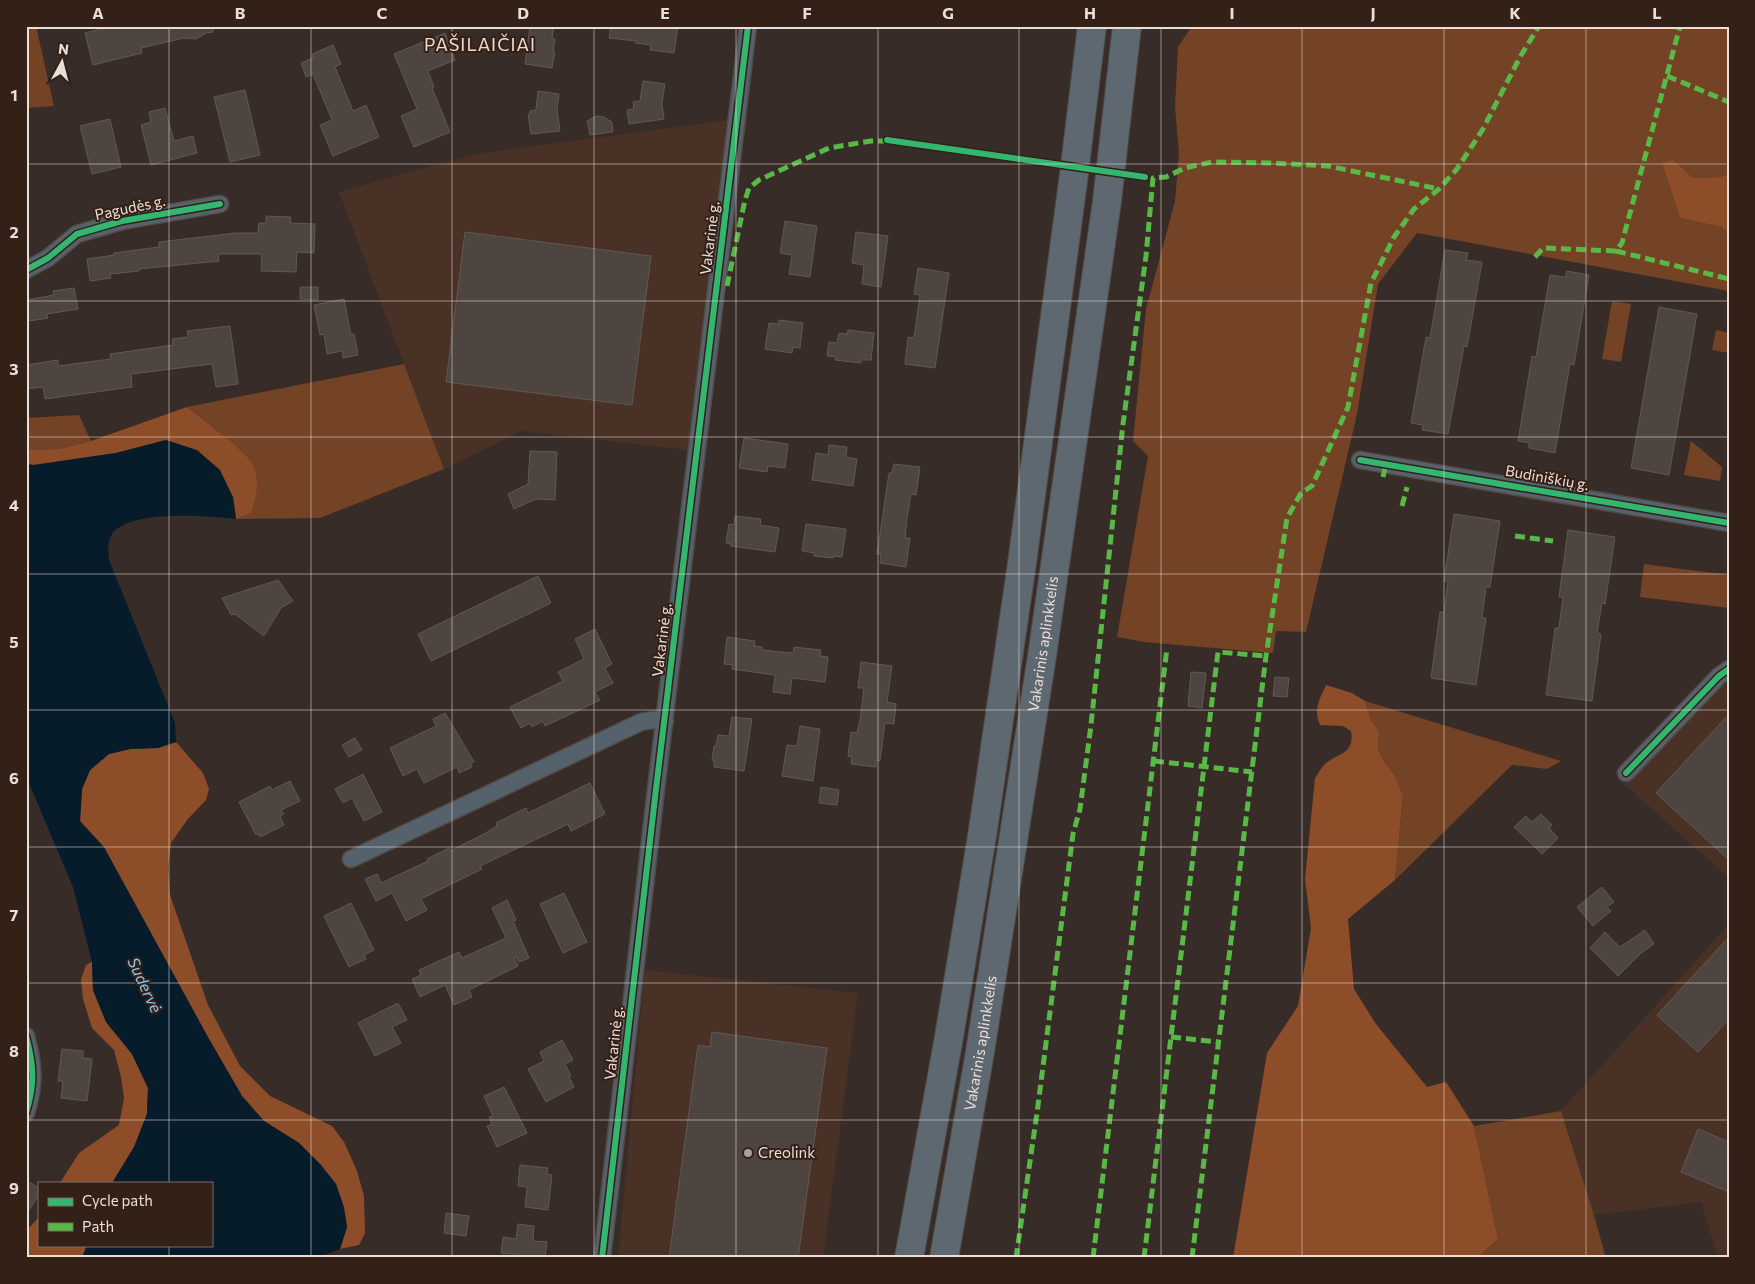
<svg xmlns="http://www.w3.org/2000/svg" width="1755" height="1284" viewBox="0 0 1755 1284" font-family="Commissioner,sans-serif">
	<rect width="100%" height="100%" fill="#372c27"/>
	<g fill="#493125">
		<path d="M 729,120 L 688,450 L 522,431 L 444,469 L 339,192 L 475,154 Z"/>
		<path d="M 1729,677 L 1729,878 L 1624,784 L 1725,678 Z"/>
		<path d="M 1729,924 L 1729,1258 L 1718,1258 L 1701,1202 L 1594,1215 L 1561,1111 Z"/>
		<path d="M 645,970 L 858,993 L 823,1258 L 618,1258 Z"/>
	</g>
	<g fill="#744225">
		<path d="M 26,26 L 36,26 L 54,106 L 26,108 Z"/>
		<path d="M 1192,26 L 1729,26 L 1729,173 L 1723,177 L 1693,178 L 1673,161 L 1662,163 L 1680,218 L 1721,227 L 1729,234 L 1729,291 L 1417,233 L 1378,284 L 1357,414 L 1306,632 L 1276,631 L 1273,653 L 1144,642 L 1117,637 L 1148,456 L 1133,441 L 1146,309 L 1175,201 L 1179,154 L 1175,107 L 1178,47 Z"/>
		<path d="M 1612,301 L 1631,304 L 1621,362 L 1602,359 Z"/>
		<path d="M 1716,330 L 1729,333 L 1729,353 L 1712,350 Z"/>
		<path d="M 404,364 L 444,469 L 320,518 L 236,519 L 251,513 L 248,459 L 216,429 L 187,407 Z"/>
		<path d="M 79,415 L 91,441 L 59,449 L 26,450 L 26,418 Z"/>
		<path d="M 1691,441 L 1722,467 L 1720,481 L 1684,475 Z"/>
		<path d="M 1644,564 L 1729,575 L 1729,608 L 1640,597 Z"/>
		<path d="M 1365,701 L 1561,761 L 1547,769 L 1512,765 L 1395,880 L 1403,795 L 1395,776 L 1383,760 L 1378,748 L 1379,731 L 1371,720 Z"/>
		<path d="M 1561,1111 L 1594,1215 L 1606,1258 L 1477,1258 L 1498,1239 L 1474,1126 Z"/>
	</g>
	<g fill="#8e4d29">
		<path d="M 1673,160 L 1693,178 L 1722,177 L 1729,173 L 1729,234 L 1721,227 L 1680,218 L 1662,163 Z"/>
		<path d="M 187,407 C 200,417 249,453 254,467 C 260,483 256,498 251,513 L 236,519 L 233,497 L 166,440 L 116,453 L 34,465 L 26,464 L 26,450 L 59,449 L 91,441 Z"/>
		<path d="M 1326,685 L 1352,693 L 1365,701 L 1371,720 L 1379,731 L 1378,748 L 1383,760 L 1395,776 L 1403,795 L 1395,880 L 1348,919 L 1354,989 L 1376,1024 L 1427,1087 L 1446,1082 L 1474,1126 L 1498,1239 L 1477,1258 L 1233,1258 L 1267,1053 L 1298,1006 L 1311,928 L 1305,879 L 1315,778 C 1318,774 1321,768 1325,764 C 1338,753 1355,754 1351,731 L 1343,726 L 1320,725 C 1313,710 1320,698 1326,685 Z"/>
		<path d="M 176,742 L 203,773 L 209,789 L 206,800 L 187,820 L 171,843 L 168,867 L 170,895 L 208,1005 L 240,1066 L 270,1096 L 332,1126 L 344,1142 L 357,1171 L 364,1196 L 365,1233 L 359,1245 L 340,1249 L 347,1227 L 336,1184 L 320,1164 L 299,1143 L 264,1121 L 242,1096 L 80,821 L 82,789 L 90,770 L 109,754 L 130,749 L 158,748 Z"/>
		<path d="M 92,962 L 93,990 L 106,1022 L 132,1054 L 148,1088 L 147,1114 L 134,1147 L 112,1183 L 60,1183 L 79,1153 L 119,1125 L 124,1098 L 121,1077 L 114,1050 L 92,1028 L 83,999 L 81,979 L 86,965 Z"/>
		<path d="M 39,1217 L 39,1245 L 87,1245 L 82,1258 L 26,1258 L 26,1231 Z"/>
	</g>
	<path fill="#071c2a" d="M 166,440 L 197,450 L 220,470 L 233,497 L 236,519 C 209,516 130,509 112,534 C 107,542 108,551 109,560 L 175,723 L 176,742 L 158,748 L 130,749 L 109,754 L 90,770 L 82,789 L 80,821 L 104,847 L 208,1037 L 242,1096 L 264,1121 L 299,1143 L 320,1164 L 336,1184 L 344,1207 L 347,1227 L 340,1249 L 316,1258 L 82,1258 L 87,1245 L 211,1245 L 211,1183 L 112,1183 L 134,1147 L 147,1114 L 148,1088 L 132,1054 L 106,1022 L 93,990 L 92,962 L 73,887 L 26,776 L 26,464 L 34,465 L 116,453 Z"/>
	<g fill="#4e4541" stroke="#615854">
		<path d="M 113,26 L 218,26 L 213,29 L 213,32 L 206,33 L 196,39 L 184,38 L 141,48 L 142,53 L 93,65 L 85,33 Z"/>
		<path d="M 530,26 L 554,26 L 552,38 L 555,39 L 553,52 L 555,52 L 552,68 L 525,64 Z"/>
		<path d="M 611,26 L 678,26 L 674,53 L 650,50 L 651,45 L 636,43 L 636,41 L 609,38 Z"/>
		<path d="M 445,33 L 455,60 L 428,71 L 434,87 L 432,88 L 450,132 L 414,147 L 401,116 L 417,109 L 394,54 Z"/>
		<path d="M 333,45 L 341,64 L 335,67 L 353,111 L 366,105 L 379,137 L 333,156 L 320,125 L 332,120 L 313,74 L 306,77 L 301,63 L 313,58 L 312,54 Z"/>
		<path d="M 643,81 L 665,84 L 662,103 L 664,119 L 629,124 L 627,110 L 634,109 L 633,102 L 640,101 Z"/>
		<path d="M 245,90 L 260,155 L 230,162 L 214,97 Z"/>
		<path d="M 538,91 L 559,94 L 557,110 L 560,131 L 531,134 L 528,114 L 530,114 L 530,111 L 536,110 Z"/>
		<path d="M 165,108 L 174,141 L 193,136 L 197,153 L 151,165 L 141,125 L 151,122 L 149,112 Z"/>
		<path d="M 596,116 L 604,117 L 612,122 L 613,132 L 590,135 L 587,121 Z"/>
		<path d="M 110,119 L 121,167 L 92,174 L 80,126 Z"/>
		<path d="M 266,216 L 291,217 L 290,223 L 315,224 L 314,253 L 297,252 L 296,272 L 261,271 L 262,254 L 218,254 L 219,261 L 139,269 L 139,271 L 110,274 L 111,278 L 90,281 L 87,259 L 114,255 L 114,253 L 159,247 L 159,242 L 236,233 L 258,233 L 259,223 L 266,223 Z"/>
		<path d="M 785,221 L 817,226 L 810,277 L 789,274 L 792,255 L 780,253 Z"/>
		<path d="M 465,232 L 651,256 L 632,405 L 446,382 Z"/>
		<path d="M 856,232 L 888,236 L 881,287 L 862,284 L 864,265 L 852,263 Z"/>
		<path d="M 1445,250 L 1468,253 L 1466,260 L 1482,262 L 1467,347 L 1464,346 L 1448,434 L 1422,430 L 1423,425 L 1411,423 L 1426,337 L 1430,338 Z"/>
		<path d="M 918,268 L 949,273 L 935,368 L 905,364 L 908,337 L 914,338 L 920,295 L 914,294 Z"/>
		<path d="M 1567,271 L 1589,275 L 1574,365 L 1570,364 L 1555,453 L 1529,448 L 1529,443 L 1518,441 L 1532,356 L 1536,357 L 1550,275 L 1565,277 Z"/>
		<path d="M 300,287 L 318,287 L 318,300 L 300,299 Z"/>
		<path d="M 74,288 L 78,309 L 47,314 L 48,318 L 29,321 L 26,300 L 54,295 L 53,291 Z"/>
		<path d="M 344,299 L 351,335 L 354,334 L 358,355 L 343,358 L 342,351 L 327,354 L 324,334 L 320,335 L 314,305 Z"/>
		<path d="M 1659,307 L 1697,314 L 1669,475 L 1631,468 Z"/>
		<path d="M 779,320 L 803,323 L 800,348 L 793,347 L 792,353 L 765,349 L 769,323 L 779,324 Z"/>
		<path d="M 230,326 L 238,384 L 216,387 L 212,364 L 131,374 L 132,387 L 45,399 L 43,387 L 26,389 L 26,365 L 58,360 L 58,366 L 111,359 L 110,354 L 173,345 L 172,339 L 188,337 L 187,331 Z"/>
		<path d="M 848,330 L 874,333 L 871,360 L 861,360 L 861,363 L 835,360 L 836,357 L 827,356 L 829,342 L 837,343 L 839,333 L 847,334 Z"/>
		<path d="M 744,438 L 788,444 L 785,468 L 768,466 L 767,472 L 739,468 Z"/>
		<path d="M 829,445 L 847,447 L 846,457 L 857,459 L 853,486 L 812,480 L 816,453 L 828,455 Z"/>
		<path d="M 530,451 L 557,452 L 555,500 L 536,499 L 514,509 L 508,494 L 528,484 Z"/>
		<path d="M 894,464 L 920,467 L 916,495 L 911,494 L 907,518 L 905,538 L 910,538 L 906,567 L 880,563 L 881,554 L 877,554 L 889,473 L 892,473 Z"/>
		<path d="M 1454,514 L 1500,521 L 1490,587 L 1486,587 L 1482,618 L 1486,618 L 1476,685 L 1431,678 L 1440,612 L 1444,612 L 1448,581 L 1444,581 Z"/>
		<path d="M 735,516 L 761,519 L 760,525 L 779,528 L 775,552 L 731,546 L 731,544 L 726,543 L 729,524 L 734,525 Z"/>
		<path d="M 806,524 L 846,529 L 842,557 L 833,556 L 833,558 L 814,556 L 814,553 L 802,551 Z"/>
		<path d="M 1568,530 L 1615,537 L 1605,604 L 1602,603 L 1597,633 L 1601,634 L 1592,701 L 1546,695 L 1555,628 L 1559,628 L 1563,597 L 1559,597 Z"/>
		<path d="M 538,576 L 551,603 L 431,661 L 418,634 Z"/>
		<path d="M 278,580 L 293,601 L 281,608 L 264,636 L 235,614 L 231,615 L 222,598 Z"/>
		<path d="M 595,629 L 612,664 L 605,668 L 613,683 L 595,692 L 600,700 L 577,711 L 545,726 L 543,721 L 532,727 L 530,723 L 521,728 L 510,707 L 563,681 L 558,672 L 584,659 L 575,639 Z"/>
		<path d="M 727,637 L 755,641 L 754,646 L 762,647 L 762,650 L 793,653 L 794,647 L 821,650 L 820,656 L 828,657 L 825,682 L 792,678 L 790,694 L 773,692 L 775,675 L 732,669 L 733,665 L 724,664 Z"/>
		<path d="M 861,662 L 892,666 L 887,702 L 896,704 L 894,724 L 885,723 L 880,761 L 876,760 L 876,767 L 851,764 L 852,757 L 848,756 L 851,732 L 857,733 L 860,720 L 864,688 L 858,688 Z"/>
		<path d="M 1191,672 L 1206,673 L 1202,708 L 1188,706 Z"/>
		<path d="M 1275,677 L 1289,678 L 1287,697 L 1273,696 Z"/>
		<path d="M 445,713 L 474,762 L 470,764 L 472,767 L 459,773 L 457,767 L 424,783 L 417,769 L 403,776 L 390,748 L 436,726 L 433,719 Z"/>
		<path d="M 1729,714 L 1729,860 L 1656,793 Z"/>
		<path d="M 732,717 L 752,719 L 744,771 L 714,767 L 714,761 L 712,760 L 714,746 L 716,746 L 718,735 L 729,736 Z"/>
		<path d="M 800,726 L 820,729 L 813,781 L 782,776 L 787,745 L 797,746 Z"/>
		<path d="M 355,738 L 362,750 L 349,757 L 342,745 Z"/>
		<path d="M 363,774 L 382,812 L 364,821 L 352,798 L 343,803 L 335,789 Z"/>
		<path d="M 290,781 L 300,801 L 281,810 L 284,814 L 280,816 L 284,825 L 260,837 L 259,834 L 256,835 L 239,802 L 270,786 L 272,790 Z"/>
		<path d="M 590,783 L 605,814 L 571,831 L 568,824 L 560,828 L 480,866 L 482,869 L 421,899 L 427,910 L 406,921 L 392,893 L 376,901 L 365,879 L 377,874 L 381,883 L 428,861 L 427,859 L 449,848 L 450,851 L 484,834 L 497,826 L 496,823 L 526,808 L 528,813 Z"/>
		<path d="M 821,787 L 839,790 L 837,805 L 819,803 Z"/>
		<path d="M 1541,814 L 1552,825 L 1549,828 L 1558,838 L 1542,854 L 1514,827 L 1526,816 L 1532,822 Z"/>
		<path d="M 1602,887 L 1614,902 L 1607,907 L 1611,911 L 1593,926 L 1577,907 Z"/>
		<path d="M 564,893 L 587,942 L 563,953 L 540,904 Z"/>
		<path d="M 507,900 L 516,920 L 513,921 L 529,958 L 519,962 L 516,957 L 514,958 L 518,966 L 469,990 L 472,997 L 454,1005 L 445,985 L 420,997 L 412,979 L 421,975 L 419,970 L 459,952 L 462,958 L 506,938 L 492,908 Z"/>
		<path d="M 351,903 L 374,950 L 364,955 L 366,959 L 349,967 L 324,916 Z"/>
		<path d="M 1645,930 L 1654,944 L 1641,953 L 1618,976 L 1590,948 L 1605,932 L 1620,947 Z"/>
		<path d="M 1729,937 L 1729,1019 L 1698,1052 L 1657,1015 Z"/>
		<path d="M 398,1003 L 407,1020 L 392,1027 L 401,1043 L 375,1056 L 358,1023 Z"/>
		<path d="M 712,1032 L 827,1048 L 798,1258 L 669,1258 L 698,1045 L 710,1047 Z"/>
		<path d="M 562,1040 L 573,1060 L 565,1064 L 571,1076 L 569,1077 L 574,1087 L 546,1102 L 528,1069 L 544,1061 L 540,1052 Z"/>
		<path d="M 62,1049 L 83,1051 L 83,1058 L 92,1059 L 87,1101 L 61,1098 L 63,1081 L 58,1081 Z"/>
		<path d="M 504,1087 L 527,1133 L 497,1147 L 487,1126 L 492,1124 L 489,1117 L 493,1116 L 484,1096 Z"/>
		<path d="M 1698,1129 L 1729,1142 L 1729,1192 L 1681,1172 Z"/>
		<path d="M 520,1165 L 548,1168 L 547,1174 L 552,1175 L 548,1210 L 525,1207 L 527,1187 L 518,1186 Z"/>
		<path d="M 26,1180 L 39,1188 L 39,1195 L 26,1214 Z"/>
		<path d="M 446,1213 L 469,1216 L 466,1236 L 444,1233 Z"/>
		<path d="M 518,1224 L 534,1226 L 533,1241 L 547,1242 L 545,1258 L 530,1256 L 530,1258 L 514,1258 L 515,1254 L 501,1253 L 503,1237 L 516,1239 Z"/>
	</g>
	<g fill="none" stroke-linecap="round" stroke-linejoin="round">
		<defs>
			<g id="minor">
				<path d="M 26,270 L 48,258 L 77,234 L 122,221 L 220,204"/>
				<path d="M 1360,460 L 1729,523"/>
				<path d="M 1626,773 L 1719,676 L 1729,669"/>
				<path d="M 351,859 L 641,722 L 653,720 L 665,721"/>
				<path d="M 26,1036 C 34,1066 35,1084 26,1113"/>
				<path d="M 602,1258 L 656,789 L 748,26"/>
			</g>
			<g id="trunk">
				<path d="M 909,1258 L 949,1037 L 983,830 L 1022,563 L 1074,174 L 1092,26"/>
				<path id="s1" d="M 944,1258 L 980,1052 L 1042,656 L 1107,201 L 1127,26"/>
			</g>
		</defs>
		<use href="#minor" stroke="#524945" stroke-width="19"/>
		<use href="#trunk" stroke="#524945" stroke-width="30"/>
		<use href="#minor" stroke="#55626c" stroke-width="16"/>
		<use href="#trunk" stroke="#5d6871" stroke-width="28"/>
		<g stroke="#58b947" stroke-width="5" stroke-dasharray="10 5" stroke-linecap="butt">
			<path d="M 1667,76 L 1729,102"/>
			<path d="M 1616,251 L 1729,279"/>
			<path d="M 1535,257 L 1543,248 L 1616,251 L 1622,243 L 1680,26"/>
			<path d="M 727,286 L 745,200 L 749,188 L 759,180 L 829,148 L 871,141 L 890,141"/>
			<path d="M 1383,477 L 1386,464"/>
			<path d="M 1402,506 L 1407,487"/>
			<path d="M 1515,536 L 1553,541"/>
			<path d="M 1154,761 L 1252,772"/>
			<path d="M 1171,1037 L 1218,1042"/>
			<path d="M 1016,1258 L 1037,1113 L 1073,834 L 1080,809 L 1091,725 L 1123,424 L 1146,256 L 1153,178 L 1166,177 L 1185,168 L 1212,162 L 1271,163 L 1328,166 L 1439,189"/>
			<path d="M 1093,1258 L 1167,648"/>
			<path d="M 1144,1258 L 1218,652 L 1266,656"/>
			<path d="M 1192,1258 L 1266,656 L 1287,518 L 1301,493 L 1312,486 L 1348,407 L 1371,283 L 1394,237 L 1414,209 L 1439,189 L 1457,169 L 1483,129 L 1520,57 L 1539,26"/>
		</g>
		<defs>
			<g id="cycleway">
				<path d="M 887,140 L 1145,177"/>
				<path d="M 26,270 L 48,258 L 77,234 L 122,221 L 220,204"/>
				<path d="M 1360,460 L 1729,523"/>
				<path d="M 1626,773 L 1719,676 L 1729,669"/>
				<path d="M 26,1036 C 34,1066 35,1084 26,1113"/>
				<path d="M 602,1258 L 656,789 L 748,26"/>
			</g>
		</defs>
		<use href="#cycleway" stroke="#332017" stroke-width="9"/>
		<use href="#cycleway" stroke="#33b770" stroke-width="6"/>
	</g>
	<path fill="none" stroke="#ebded8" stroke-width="1" stroke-opacity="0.55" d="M 169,26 L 169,1183M 311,26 L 311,1258M 452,26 L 452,1258M 594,26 L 594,1258M 736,26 L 736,1258M 878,26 L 878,1258M 1019,26 L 1019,1258M 1161,26 L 1161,1258M 1302,26 L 1302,1258M 1444,26 L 1444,1258M 1586,26 L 1586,1258M 26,164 L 1729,164M 26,301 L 1729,301M 26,437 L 1729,437M 26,574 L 1729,574M 26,710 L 1729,710M 26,847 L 1729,847M 26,983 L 1729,983M 26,1120 L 1729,1120M 169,1245 L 169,1258"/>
	<circle fill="#aca09a" stroke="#332017" stroke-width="2" cx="748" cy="1153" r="5"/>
	<g text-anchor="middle" stroke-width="4" stroke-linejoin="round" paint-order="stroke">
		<g font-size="15" fill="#ebded8" stroke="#332017">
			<text transform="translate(130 208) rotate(-12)" y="5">Pagudės g.</text>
			<text transform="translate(710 238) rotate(-83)" y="5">Vakarinė g.</text>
			<text transform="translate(1547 478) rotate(10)" y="5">Budiniškių g.</text>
			<text transform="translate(662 640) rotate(-83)" y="5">Vakarinė g.</text>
			<text dy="5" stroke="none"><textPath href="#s1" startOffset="622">Vakarinis aplinkkelis</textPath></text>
			<text transform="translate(614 1043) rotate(-84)" y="5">Vakarinė g.</text>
			<text dy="5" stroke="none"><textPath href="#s1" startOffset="218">Vakarinis aplinkkelis</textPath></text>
		</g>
		<g font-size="15" fill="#ebded8" stroke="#332017" text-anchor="start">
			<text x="758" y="1158">Creolink</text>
		</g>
		<g font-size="16" font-style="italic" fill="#8cc5f0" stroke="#332017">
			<text transform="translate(145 985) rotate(65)" y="6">Sudervė</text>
		</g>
		<g font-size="18" letter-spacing="1" fill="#f3d9cc" stroke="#332017">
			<text x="480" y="51">PAŠILAIČIAI</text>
		</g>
	</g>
	<rect width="1755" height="1284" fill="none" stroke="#332017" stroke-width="55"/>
	<rect x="38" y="1182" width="175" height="65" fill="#332017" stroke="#7d6c64"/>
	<rect x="48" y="1198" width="25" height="8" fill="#33b770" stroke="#7d6c64"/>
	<text x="82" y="1206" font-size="15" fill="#ebded8">Cycle path</text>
	<rect x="48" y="1223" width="25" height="8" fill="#58b947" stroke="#7d6c64"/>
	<text x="82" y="1232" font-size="15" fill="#ebded8">Path</text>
	<g transform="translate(62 62) rotate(7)" stroke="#332017" stroke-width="4" paint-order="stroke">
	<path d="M0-4L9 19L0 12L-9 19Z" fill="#ebded8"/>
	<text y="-8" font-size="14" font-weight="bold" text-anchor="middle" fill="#ebded8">N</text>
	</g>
	<rect x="28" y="28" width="1700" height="1228" fill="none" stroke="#ebded8" stroke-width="2"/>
	<g font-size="16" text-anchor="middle" font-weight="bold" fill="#ebded8">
		<text x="98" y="19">A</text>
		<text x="240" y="19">B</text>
		<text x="382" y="19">C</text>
		<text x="523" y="19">D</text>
		<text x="665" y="19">E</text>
		<text x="807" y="19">F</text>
		<text x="948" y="19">G</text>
		<text x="1090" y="19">H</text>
		<text x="1232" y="19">I</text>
		<text x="1373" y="19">J</text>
		<text x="1515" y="19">K</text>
		<text x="1657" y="19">L</text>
		<text x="14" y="101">1</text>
		<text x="14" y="238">2</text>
		<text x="14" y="375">3</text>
		<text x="14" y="511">4</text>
		<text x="14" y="648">5</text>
		<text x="14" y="784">6</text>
		<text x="14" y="921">7</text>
		<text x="14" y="1057">8</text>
		<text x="14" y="1194">9</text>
	</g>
</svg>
